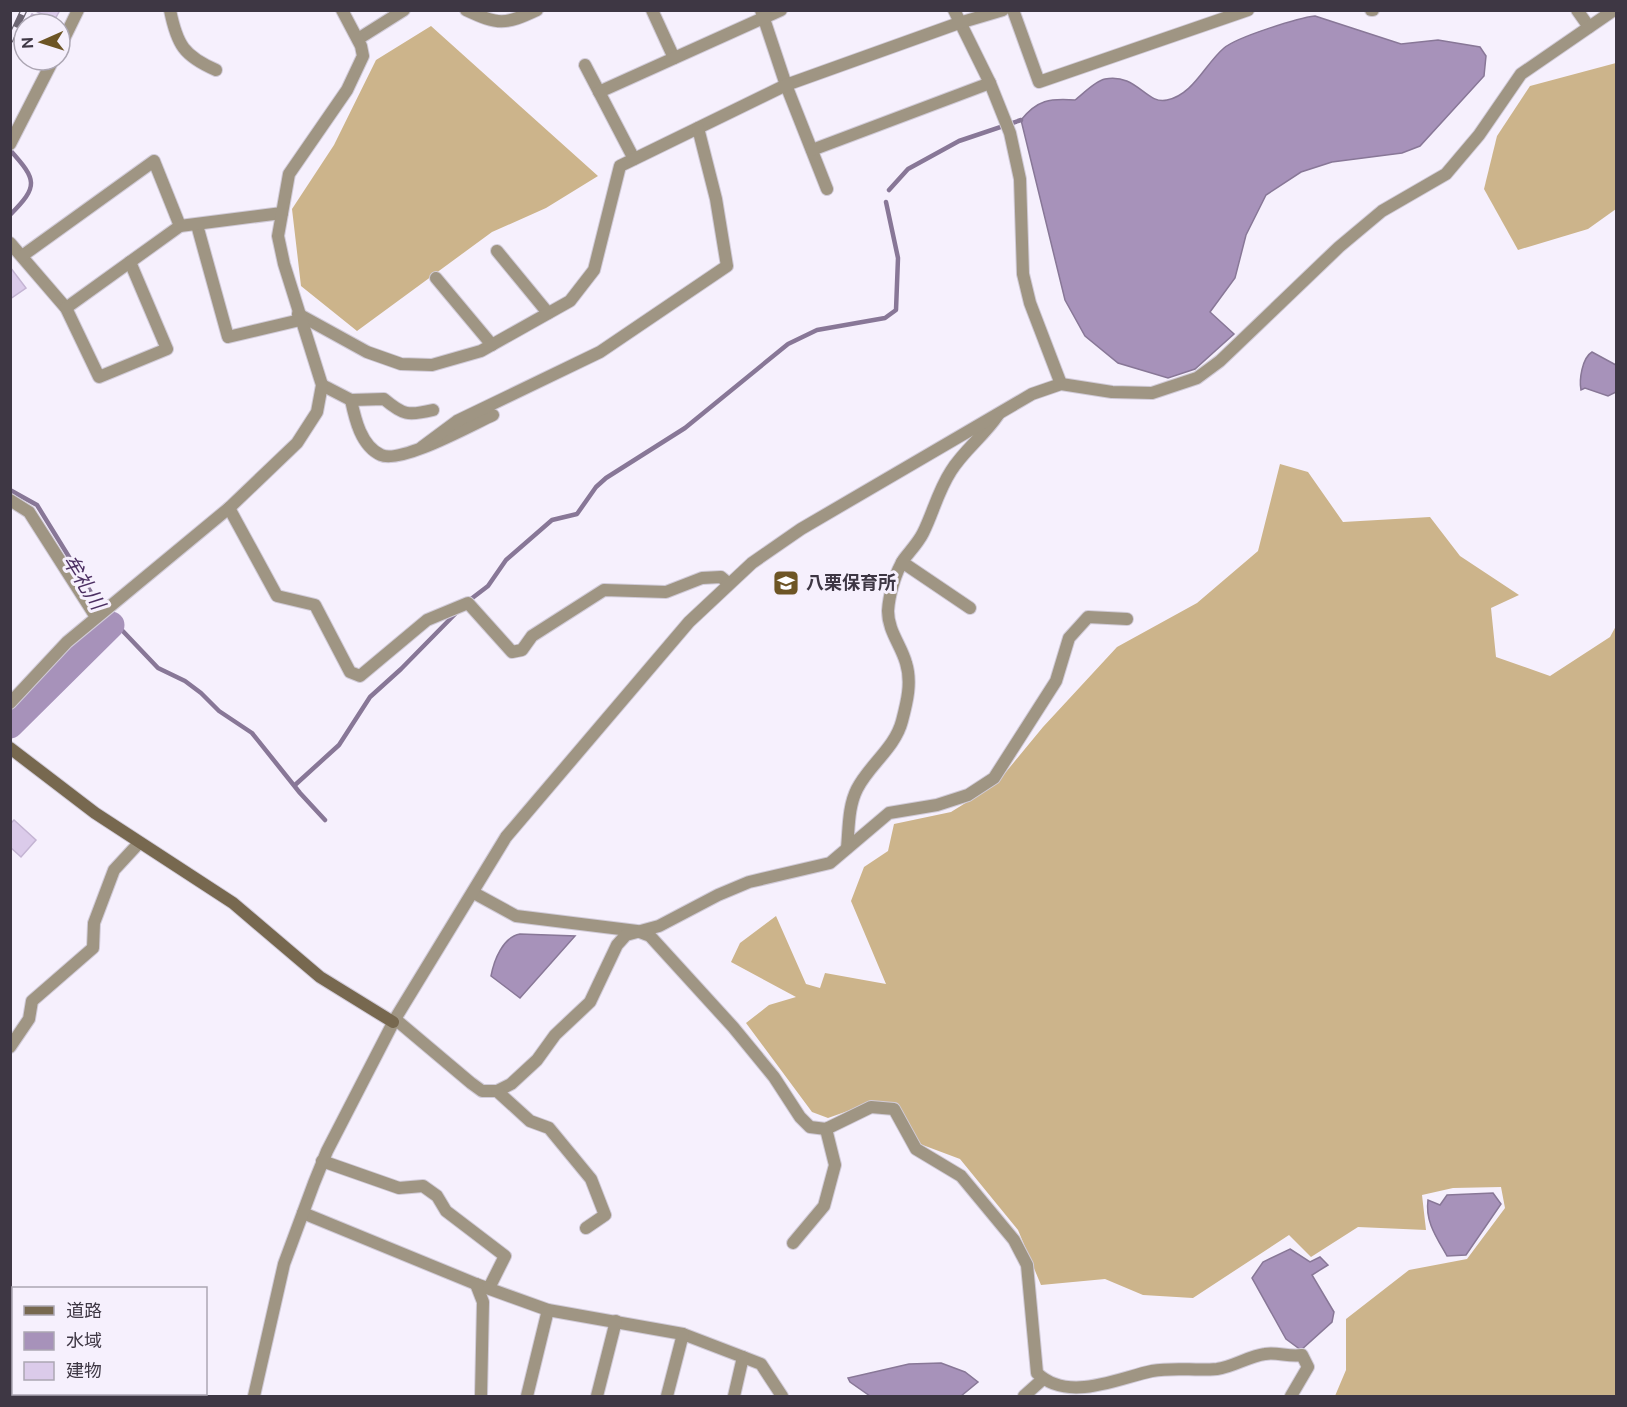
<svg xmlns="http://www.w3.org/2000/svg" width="1627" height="1407" viewBox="0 0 1627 1407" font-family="Ubuntu,'Noto Sans JP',sans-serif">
	<rect width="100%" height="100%" fill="#f6f0fd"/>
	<g fill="#ccb48b">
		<path d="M 431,26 L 598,176 L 546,208 L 492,232 L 357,331 L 301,286 L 292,209 L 334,145 L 376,60 Z"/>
		<path d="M 1616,63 L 1616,209 L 1588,229 L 1518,250 L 1484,189 L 1497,136 L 1530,86 Z"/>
		<path d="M 1280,464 L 1308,472 L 1343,522 L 1430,517 L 1460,556 L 1519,595 L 1491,608 L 1496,657 L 1550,676 L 1610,637 L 1616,626 L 1616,1396 L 1335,1396 L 1346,1370 L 1346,1319 L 1409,1270 L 1467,1259 L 1505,1208 L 1501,1187 L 1453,1188 L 1422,1195 L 1426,1230 L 1358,1227 L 1311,1257 L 1289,1235 L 1193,1298 L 1143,1295 L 1105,1279 L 1041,1285 L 1018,1230 L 960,1159 L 920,1144 L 899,1105 L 876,1101 L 828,1118 L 812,1112 L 746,1023 L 769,1005 L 796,997 L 731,962 L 740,943 L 776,916 L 806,984 L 820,988 L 825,973 L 886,984 L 851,901 L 864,867 L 888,851 L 894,824 L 951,812 L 996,784 L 1043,727 L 1117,647 L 1197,603 L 1258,551 Z"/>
	</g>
	<g fill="#a792ba" stroke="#887797" stroke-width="1.5">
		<path d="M 1315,16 L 1401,44 L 1438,40 L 1480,47 L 1486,56 L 1484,76 L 1420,146 L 1402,153 L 1332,162 L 1301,172 L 1266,195 L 1246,235 L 1235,278 L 1210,312 L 1234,334 L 1195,369 L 1168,378 L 1118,363 L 1085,336 L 1065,300 L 1021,120 C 1037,100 1050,98 1075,100 C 1083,94 1095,81 1105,79 C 1137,73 1146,105 1167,100 C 1193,95 1205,64 1224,48 C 1237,37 1298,18 1315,16 Z"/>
		<path d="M 1592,352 L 1616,365 L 1616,392 L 1608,396 L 1585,388 L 1581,390 C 1579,380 1582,358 1592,352 Z"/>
		<path d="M 520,934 L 575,936 L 520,998 L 491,976 C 494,960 503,937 520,934 Z"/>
		<path d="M 1493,1193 L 1501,1204 L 1466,1255 L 1447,1256 C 1437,1238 1425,1222 1428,1200 L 1440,1205 L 1447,1195 Z"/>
		<path d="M 1290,1249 L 1310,1262 L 1320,1257 L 1328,1265 L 1312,1275 L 1334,1312 L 1332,1322 L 1301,1350 L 1286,1339 L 1252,1278 L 1263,1262 Z"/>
		<path d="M 941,1363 L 965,1372 L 978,1382 L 961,1396 L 870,1396 L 850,1382 L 848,1378 L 909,1364 Z"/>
	</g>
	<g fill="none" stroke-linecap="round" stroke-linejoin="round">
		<g stroke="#887797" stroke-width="4.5">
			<path d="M 10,150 C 37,180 39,186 10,215"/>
			<path d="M 889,190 L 908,169 L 959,141 L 1021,120"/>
			<path d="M 10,490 L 37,505 L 111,625 L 118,626 L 158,668 L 185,681 L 201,693 L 219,711 L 252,733 L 300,793 L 325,820"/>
			<path d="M 471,599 L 488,586 L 506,560 L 552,520 L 577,514 L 596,487 L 606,478 L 685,428 L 788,344 L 817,330 L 885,318 L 896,310 L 898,258 L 886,202"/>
			<path d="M 295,785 L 339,745 L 370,697 L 401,669 L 457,612"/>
		</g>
		<path stroke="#a792ba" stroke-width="27" d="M 10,725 L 111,625"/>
	</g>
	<g fill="#dbcbea" stroke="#c4b4d3" stroke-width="1.5">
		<path d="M 34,10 L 60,10 L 54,21 Z"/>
		<path d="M 32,14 L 50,24 L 26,24 Z"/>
		<path d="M 23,35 L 24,35 L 24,53 L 16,49 Z"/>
		<path d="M 10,267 L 26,288 L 10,299 Z"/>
		<path d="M 14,820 L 36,840 L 21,857 L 10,847 L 10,824 Z"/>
	</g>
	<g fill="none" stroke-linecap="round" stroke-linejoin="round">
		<defs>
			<g id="street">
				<path d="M 170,10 C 177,45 184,56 216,70"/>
				<path d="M 466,10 C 498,25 505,25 537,10"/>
				<path d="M 652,10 L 674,58"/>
				<path d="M 761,10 L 786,85 L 827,189"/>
				<path d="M 954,10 L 990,83 L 1010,133 L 1020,179 L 1023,274 L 1030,303 L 1061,384"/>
				<path d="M 1013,10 L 1039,82 L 1248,10"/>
				<path d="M 1371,10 L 1373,10"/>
				<path d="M 1577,10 L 1589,27"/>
				<path d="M 358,39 L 404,10"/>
				<path d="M 60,47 L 78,10"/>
				<path d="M 585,65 L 634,159"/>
				<path d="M 599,92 L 781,10"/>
				<path d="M 10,144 L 53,60"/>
				<path d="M 812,150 L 990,83"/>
				<path d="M 197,225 L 228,337 L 300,320"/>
				<path d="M 10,243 L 66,308 L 99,377 L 167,349 L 130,262"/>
				<path d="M 497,251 L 548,313"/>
				<path d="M 22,256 L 154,161 L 180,226"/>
				<path d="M 436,278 L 492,345"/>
				<path d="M 66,308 L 180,226 L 282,213"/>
				<path d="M 298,314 L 367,352 L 401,364 L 432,365 L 481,351 L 570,301 L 594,270 L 620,166 L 786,85 L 959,23 L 1003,10"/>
				<path d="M 322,385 L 351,400 L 384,399 C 403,415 408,416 433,410"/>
				<path d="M 351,400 C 355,419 361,446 381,455 C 401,464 471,425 493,415"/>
				<path d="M 422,447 L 457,421 L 600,352 L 727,266 L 716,199 L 698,128"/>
				<path d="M 10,500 L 29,512 L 96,617"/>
				<path d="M 229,508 L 277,596 L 315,605 L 350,672 L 360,676 L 427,620 L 468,603 L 512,652 L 522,650 L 532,636 L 604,590 L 666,592 L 702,578 L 721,577 L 728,583"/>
				<path d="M 902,562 L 970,608"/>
				<path d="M 10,703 L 67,642 L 229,508 L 297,443 L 317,412 L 322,385 L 284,264 L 278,236 L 289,174 L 347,90 L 363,56 L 361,46 L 342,10"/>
				<path d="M 847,848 C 849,828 848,807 857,789 C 869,765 895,748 902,721 C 907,702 912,682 906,663 C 901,645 888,631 888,611 C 889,595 895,573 904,559 C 910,551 918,543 923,533 C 933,513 938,491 951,471 C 964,450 984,436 998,415"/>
				<path d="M 474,893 L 516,916 L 637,931 L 650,936 L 733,1027 L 774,1077 L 800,1117 L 810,1127 L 826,1129 L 871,1107 L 894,1109 L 916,1149 L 961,1176 L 1014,1240 L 1027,1265 L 1037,1373 C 1068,1403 1118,1378 1152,1371 C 1174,1367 1195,1371 1217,1369 C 1233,1367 1249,1356 1265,1354 C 1277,1352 1289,1357 1302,1355 L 1308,1367 L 1291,1396"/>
				<path d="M 395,1019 L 471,1083 L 482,1091 L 497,1091 L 511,1084 L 537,1060 L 555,1035 L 590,1002 L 617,945 L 626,935 L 659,926 L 718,895 L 749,882 L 830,863 L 889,813 L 937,805 L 968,795 L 994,778 L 1056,681 L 1069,638 L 1088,617 L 1127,619"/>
				<path d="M 10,1047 L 29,1019 L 32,1001 L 93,948 L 94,923 L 114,870 L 139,843"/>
				<path d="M 497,1091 L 530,1121 L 549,1128 L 591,1179 L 605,1215 L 586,1228"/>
				<path d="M 322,1161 L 399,1188 L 423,1186 L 437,1196 L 446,1211 L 505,1256 L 489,1288"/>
				<path d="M 303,1213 L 476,1284 L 548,1310 L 683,1334 L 743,1357 L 761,1364 L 782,1396"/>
				<path d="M 793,1243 L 824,1206 L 835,1165 L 826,1129"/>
				<path d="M 476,1284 L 483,1302 L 481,1396"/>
				<path d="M 254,1396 L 284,1264 L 314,1183 L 327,1151 L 395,1019 L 506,837 L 689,622 L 752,563 L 801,529 L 1032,394 L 1061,384 L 1112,392 L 1152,393 L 1197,378 L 1220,361 L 1339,247 L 1382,211 L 1446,174 L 1479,135 L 1521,74 L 1614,10"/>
				<path d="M 527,1396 L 548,1310"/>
				<path d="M 597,1396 L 616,1321"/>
				<path d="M 667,1396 L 683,1334"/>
				<path d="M 734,1396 L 743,1357"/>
				<path d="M 1024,1396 L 1043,1379"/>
			</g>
			<path id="secondary" d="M 10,748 L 95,813 L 233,903 L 320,977 L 393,1022"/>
		</defs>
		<use href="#street" stroke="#d1cbd8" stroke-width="14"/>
		<use href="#secondary" stroke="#d1cbd8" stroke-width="14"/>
		<use href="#street" stroke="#9f9583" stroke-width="12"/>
		<use href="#secondary" stroke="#77684f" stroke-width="12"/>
		<defs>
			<path id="rail" d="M 10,40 L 24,10"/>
		</defs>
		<use href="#rail" stroke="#6c6572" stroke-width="7"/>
		<use href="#rail" stroke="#f6f0fd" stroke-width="4.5" stroke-dasharray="14" stroke-linecap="butt"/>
	</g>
	<defs>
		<symbol id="school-square" viewBox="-11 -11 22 22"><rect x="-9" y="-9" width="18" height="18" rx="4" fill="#6d5525" stroke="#f6f0fd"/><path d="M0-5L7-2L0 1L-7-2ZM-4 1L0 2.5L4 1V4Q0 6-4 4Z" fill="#fff"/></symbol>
	</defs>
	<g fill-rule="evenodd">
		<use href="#school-square" x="771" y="568" width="30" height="30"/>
	</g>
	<g text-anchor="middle" stroke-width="6" stroke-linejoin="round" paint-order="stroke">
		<g font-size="18" font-weight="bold" fill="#3e3744" stroke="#f6f0fd" text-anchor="start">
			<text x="806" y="589">八栗保育所</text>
		</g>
		<g font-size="20" font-style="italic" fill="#4c2f62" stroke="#f6f0fd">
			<text transform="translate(84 582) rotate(58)" y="7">牟礼川</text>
		</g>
	</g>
	<rect width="1627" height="1407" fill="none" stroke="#3e3744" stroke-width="24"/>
	<rect x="12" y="1287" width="195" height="108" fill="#f6f0fd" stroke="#aca6b3" stroke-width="1.5"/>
	<rect x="24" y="1306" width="30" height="9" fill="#77684f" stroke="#aca6b3" stroke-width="1.5"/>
	<text x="66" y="1317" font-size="18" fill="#3e3744">道路</text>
	<rect x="24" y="1332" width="30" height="18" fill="#a792ba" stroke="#aca6b3" stroke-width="1.5"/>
	<text x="66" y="1347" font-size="18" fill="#3e3744">水域</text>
	<rect x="24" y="1362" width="30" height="18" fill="#dbcbea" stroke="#aca6b3" stroke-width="1.5"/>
	<text x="66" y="1377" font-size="18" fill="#3e3744">建物</text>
	<g transform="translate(42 42) rotate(267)"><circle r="28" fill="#f6f0fd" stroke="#aca6b3" stroke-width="1.5"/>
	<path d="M0-4.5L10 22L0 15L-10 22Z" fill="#6d5525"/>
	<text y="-9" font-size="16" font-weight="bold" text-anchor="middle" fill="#3e3744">N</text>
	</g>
</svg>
